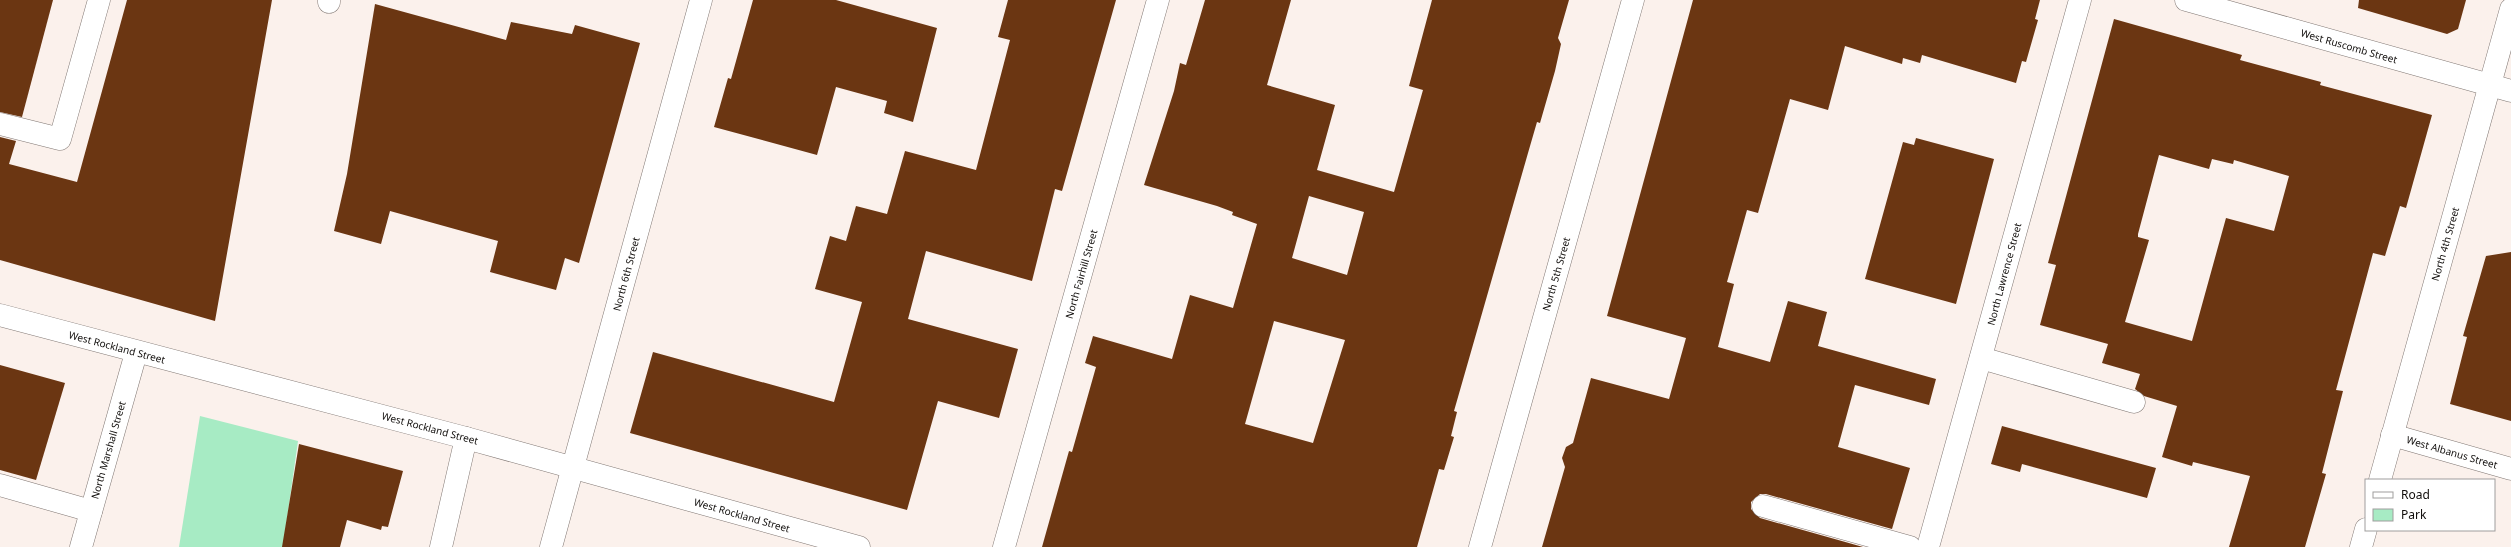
<svg xmlns="http://www.w3.org/2000/svg" width="2511" height="547" viewBox="0 0 2511 547" font-family="'Noto Sans',sans-serif">
	<rect width="100%" height="100%" fill="#fbf1ec"/>
	<path fill="#a7ebc4" d="M 200,416 L 298,441 L 283,547 L 179,547 Z"/>
	<g fill="#6b3612" fill-rule="evenodd">
		<path d="M 0,0 L 53,0 L 22,117 L 0,112 Z"/>
		<path d="M 127,0 L 272,0 L 215,321 L 0,260 L 0,137 L 16,141 L 9,164 L 77,182 Z"/>
		<path d="M 753,0 L 836,0 L 937,28 L 913,122 L 884,113 L 887,101 L 836,87 L 817,155 L 714,127 L 728,78 L 731,79 Z"/>
		<path d="M 1008,0 L 1116,0 L 1062,191 L 1055,189 L 1032,281 L 926,251 L 908,319 L 1018,349 L 999,418 L 938,401 L 907,510 L 630,433 L 653,352 L 834,402 L 862,302 L 815,289 L 830,236 L 846,241 L 856,206 L 887,214 L 905,151 L 976,170 L 1010,40 L 998,37 Z"/>
		<path d="M 1205,0 L 1291,0 L 1267,85 L 1335,105 L 1317,170 L 1394,192 L 1423,90 L 1409,86 L 1432,0 L 1569,0 L 1558,38 L 1561,44 L 1555,71 L 1540,123 L 1537,122 L 1528,153 L 1454,411 L 1457,412 L 1451,436 L 1454,437 L 1444,470 L 1439,469 L 1417,547 L 1042,547 L 1069,451 L 1072,452 L 1096,367 L 1085,363 L 1093,336 L 1172,359 L 1190,295 L 1233,308 L 1257,224 L 1232,215 L 1233,212 L 1217,206 L 1144,185 L 1174,91 L 1180,63 L 1186,65 ZM 1309,196 L 1364,212 L 1347,275 L 1292,258 ZM 1274,321 L 1345,340 L 1313,443 L 1245,424 Z"/>
		<path d="M 1693,0 L 2040,0 L 2035,19 L 2038,20 L 2026,62 L 2022,61 L 2016,83 L 1922,55 L 1920,63 L 1903,58 L 1902,64 L 1845,46 L 1828,110 L 1790,99 L 1758,213 L 1747,210 L 1727,282 L 1734,284 L 1718,347 L 1770,362 L 1788,301 L 1827,312 L 1818,346 L 1936,379 L 1929,405 L 1855,385 L 1838,447 L 1910,468 L 1892,529 L 1766,494 L 1760,494 L 1751,502 L 1751,509 L 1760,518 L 1863,547 L 1542,547 L 1565,467 L 1562,458 L 1566,447 L 1573,443 L 1591,378 L 1669,399 L 1686,338 L 1607,316 Z"/>
		<path d="M 2359,0 L 2466,0 L 2458,29 L 2447,34 L 2358,8 Z"/>
		<path d="M 375,4 L 506,40 L 511,22 L 572,34 L 575,25 L 640,43 L 579,263 L 565,258 L 556,290 L 490,272 L 498,241 L 390,211 L 381,244 L 334,231 L 347,174 Z"/>
		<path d="M 2114,19 L 2242,55 L 2240,60 L 2321,82 L 2320,85 L 2432,115 L 2406,208 L 2400,206 L 2385,256 L 2373,253 L 2336,390 L 2343,391 L 2322,473 L 2326,474 L 2305,547 L 2229,547 L 2250,476 L 2193,462 L 2192,466 L 2162,457 L 2177,406 L 2144,396 L 2135,389 L 2140,374 L 2102,363 L 2108,344 L 2040,325 L 2056,265 L 2048,263 ZM 2159,155 L 2209,169 L 2212,159 L 2233,164 L 2234,160 L 2289,176 L 2274,231 L 2226,218 L 2192,341 L 2125,322 L 2149,240 L 2138,237 L 2138,234 Z"/>
		<path d="M 1916,138 L 1994,159 L 1956,304 L 1865,279 L 1903,142 L 1914,145 Z"/>
		<path d="M 2511,252 L 2511,421 L 2450,404 L 2467,337 L 2463,336 L 2486,256 Z"/>
		<path d="M 0,365 L 65,383 L 36,480 L 0,470 Z"/>
		<path d="M 2002,426 L 2156,468 L 2147,498 L 2022,464 L 2020,472 L 1991,464 Z"/>
		<path d="M 299,444 L 403,471 L 388,527 L 382,526 L 381,530 L 347,520 L 340,547 L 282,547 Z"/>
	</g>
	<g fill="none" stroke-linecap="round" stroke-linejoin="round">
		<defs>
			<g id="minor">
				<path d="M 2186,0 L 2511,91"/>
				<path d="M 329,2 L 329,0"/>
				<path d="M 0,124 L 60,139 L 99,0"/>
				<path d="M 0,315 L 466,438 L 859,547"/>
				<path d="M 1981,358 L 2134,402"/>
				<path d="M 2392,435 L 2511,469"/>
				<path d="M 2380,480 L 2511,9"/>
				<path d="M 0,485 L 91,511"/>
				<path d="M 1763,506 L 1910,547"/>
				<path d="M 81,547 L 136,353"/>
				<path d="M 441,547 L 466,438"/>
				<path d="M 551,547 L 701,0"/>
				<path d="M 1004,547 L 1158,0"/>
				<path d="M 1480,547 L 1633,0"/>
				<path d="M 1928,547 L 2080,0"/>
				<path d="M 2361,547 L 2366,529"/>
			</g>
		</defs>
		<use href="#minor" stroke="#807773" stroke-width="23"/>
		<use href="#minor" stroke="#fff" stroke-width="22"/>
	</g>
	<g text-anchor="middle" stroke-width="4" stroke-linejoin="round" paint-order="stroke">
		<g font-size="10" fill="#100d0b" stroke="#fff">
			<text transform="translate(2349 46) rotate(16)" y="4">West Ruscomb Street</text>
			<text transform="translate(2445 244) rotate(-74)" y="4">North 4th Street</text>
			<text transform="translate(626 274) rotate(-75)" y="4">North 6th Street</text>
			<text transform="translate(1081 274) rotate(-74)" y="4">North Fairhill Street</text>
			<text transform="translate(1556 274) rotate(-74)" y="4">North 5th Street</text>
			<text transform="translate(2004 274) rotate(-75)" y="4">North Lawrence Street</text>
			<text transform="translate(117 347) rotate(15)" y="4">West Rockland Street</text>
			<text transform="translate(430 428) rotate(15)" y="4">West Rockland Street</text>
			<text transform="translate(108 450) rotate(-74)" y="4">North Marshall Street</text>
			<text transform="translate(2452 452) rotate(16)" y="4">West Albanus Street</text>
			<text transform="translate(742 515) rotate(16)" y="4">West Rockland Street</text>
		</g>
	</g>
	<rect x="2365" y="479" width="130" height="52" fill="#ffffff" stroke="#9f9e9d"/>
	<rect x="2373" y="492" width="20" height="6" fill="#ffffff" stroke="#9f9e9d"/>
	<text x="2401" y="499" font-size="12" fill="#100d0b">Road</text>
	<rect x="2373" y="509" width="20" height="12" fill="#a7ebc4" stroke="#9f9e9d"/>
	<text x="2401" y="519" font-size="12" fill="#100d0b">Park</text>
</svg>
